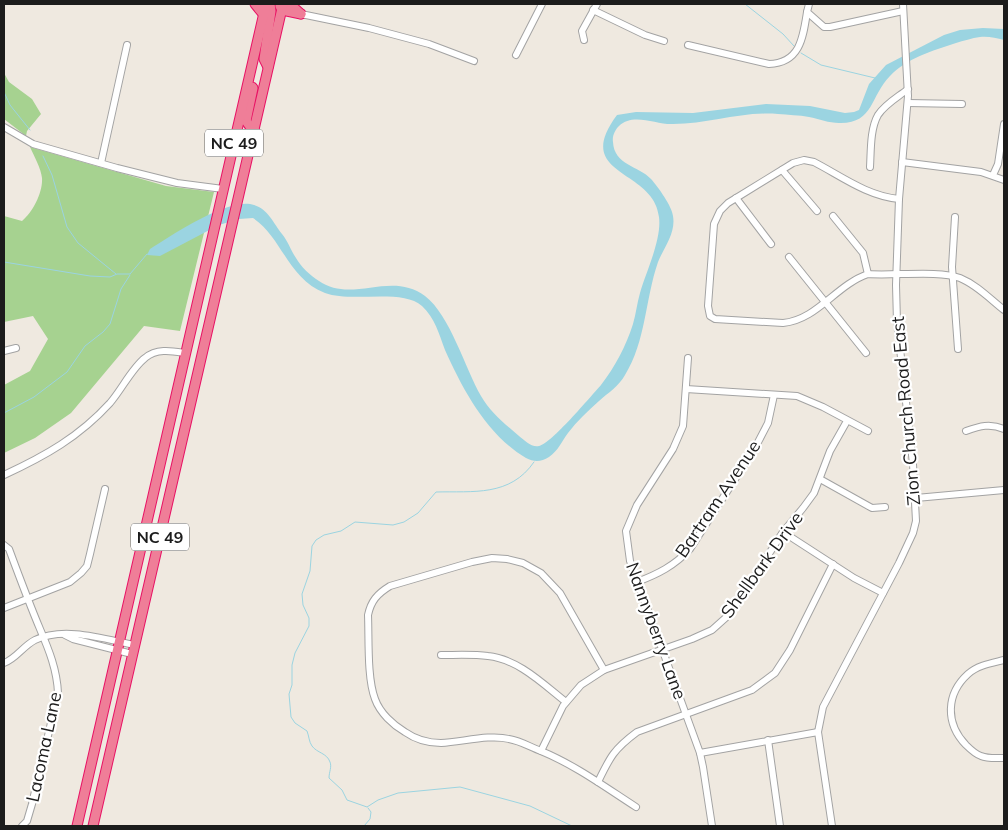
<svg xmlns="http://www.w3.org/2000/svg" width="1008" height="830" viewBox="0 0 1008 830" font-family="Mulish,sans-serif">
	<rect width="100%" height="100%" fill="#efe9e0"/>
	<g fill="#a6d290">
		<path d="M 4,73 L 9,82 L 32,99 L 41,114 L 27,131 L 26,136 L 4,119 Z"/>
		<path d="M 30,147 L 166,186 L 214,192 L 180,331 L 144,326 L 71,413 L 35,438 L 4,453 L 4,385 L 30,371 L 48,339 L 33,316 L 4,322 L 4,216 L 22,221 C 33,212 43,192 42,178 C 41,168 34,156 30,147 Z"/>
	</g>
	<path fill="#9bd4e1" d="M 983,28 L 1004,29 L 1004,40 C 996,38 988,36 980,37 C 972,38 963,41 956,43 C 932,51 907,58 890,76 C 870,96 874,124 839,123 C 829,123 819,119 809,117 C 799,115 788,115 778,114 C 742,111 709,124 673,124 C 657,125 633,112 619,126 C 615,130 612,136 613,142 C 614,165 639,166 651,179 C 658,187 672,206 673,216 C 676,233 664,247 658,262 C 645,300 646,341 625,375 C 619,386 608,393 599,401 C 588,411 577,421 568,433 C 562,441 558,451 549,457 C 541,462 534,462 526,458 C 487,435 463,390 445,350 C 439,334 435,318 422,306 C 402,288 352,303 325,293 C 288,279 282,237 253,218 L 239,219 L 219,225 L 160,256 L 147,255 L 150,249 C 171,236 229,196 254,205 C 268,209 274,224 282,234 C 288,241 291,251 296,258 C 301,267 310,275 319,281 C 352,304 391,270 425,296 C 450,315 465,368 481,396 C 490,412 505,424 519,436 C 524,440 532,448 539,446 C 551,444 591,396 601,385 C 615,367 626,346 633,324 C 636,314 637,303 640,293 C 646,272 662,239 659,217 C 654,168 571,177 617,115 L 636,112 L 693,113 L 766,104 L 810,106 L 845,113 L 854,112 L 859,110 L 869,84 L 886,65 L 944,35 L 960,30 Z"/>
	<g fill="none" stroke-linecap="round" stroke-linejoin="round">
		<g stroke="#9bd4e1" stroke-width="1">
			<path d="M 745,4 L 783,34 L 794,46"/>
			<path d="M 801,53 L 821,65 L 875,78"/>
			<path d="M 4,92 L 10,105 L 30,130"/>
			<path d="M 43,156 L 52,175 L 67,227 L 78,243 L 116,274"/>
			<path d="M 4,262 L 90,276 L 110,277 L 117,274 L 130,274 L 147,254"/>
			<path d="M 4,413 L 34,397 L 67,372 L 85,346 L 103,332 L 110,324 L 121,289 L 130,275"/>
			<path d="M 534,462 C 510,497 473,491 436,492 L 418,513 L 404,522 L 393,525 L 355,522 L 341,531 L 324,535 L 316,540 L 312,546 L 310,571 L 302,594 L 303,605 L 309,618 L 309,626 L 295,653 L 292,665 L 292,685 L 289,694 L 291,717 L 295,723 L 307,731 C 309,736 309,742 312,746 C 317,753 327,753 330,762 C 332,767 329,772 329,778 L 342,790 L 347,800 L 367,807 L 378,800 L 398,793 L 460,787 L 530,806 L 572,826"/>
			<path d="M 364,826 L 370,819 L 371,812 L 368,808"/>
		</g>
		<defs>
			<g id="minor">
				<path d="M 809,4 L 807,12 L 824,27 L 830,27 L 903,11"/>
				<path d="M 593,10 L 645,35 L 664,41"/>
				<path d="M 301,14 L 369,28 L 429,44 L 474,61"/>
				<path d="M 584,40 L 582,31 L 597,4"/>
				<path d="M 688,45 L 769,64 C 800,63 803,38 807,12"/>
				<path d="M 516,55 L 542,4"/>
				<path d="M 908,103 L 962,104"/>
				<path d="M 4,127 L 33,144 L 117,168 L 177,183 L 223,189"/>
				<path d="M 902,162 L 981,172 L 1004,180"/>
				<path d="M 101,163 L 127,45"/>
				<path d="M 870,167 C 871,151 870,129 878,115 C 885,104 898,97 908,89"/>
				<path d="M 782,170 L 817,211"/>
				<path d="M 993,175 L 998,164 L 1004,124"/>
				<path d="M 736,198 L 771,244"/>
				<path d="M 899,199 C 867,196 841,176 814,162 L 804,160 L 793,163 L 728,203 L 720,211 L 714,224 L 708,306 L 710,316 L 715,319 L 783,323 C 817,320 836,285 868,274 C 893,276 939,270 960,278 C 977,285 990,299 1004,310"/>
				<path d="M 833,216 L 863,253 L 868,274"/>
				<path d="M 955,217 L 952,267 L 958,349"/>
				<path d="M 789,257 L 866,353"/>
				<path d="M 4,351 L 16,348"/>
				<path d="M 688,358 L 683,426 L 673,449 L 637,505 L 626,531 L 630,561 L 700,753 L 703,767 L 712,826"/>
				<path d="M 686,389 L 797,396 L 823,407 L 868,431"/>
				<path d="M 966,431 C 980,426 990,423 1004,429"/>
				<path d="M 4,475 C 45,456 79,437 110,403 C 122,389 132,368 145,358 C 157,348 172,351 185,353"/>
				<path d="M 820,479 L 872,508 L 885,507"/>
				<path d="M 916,498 L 1004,490"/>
				<path d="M 783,532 L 854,578 L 883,593"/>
				<path d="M 4,545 L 9,549 C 19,576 29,603 40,629 C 49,650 57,670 58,693 L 32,804 L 27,821 L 22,826"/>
				<path d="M 637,582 C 658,574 674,566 690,549 L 755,448 L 768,423 L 774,395"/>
				<path d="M 4,608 L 70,582 L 81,573 L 87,566 L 90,554 L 105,489"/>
				<path d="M 65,635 L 73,639 L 132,654"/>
				<path d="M 441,655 C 456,655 473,654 488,656 C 518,659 543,684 566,702"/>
				<path d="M 1004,660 C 992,663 978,665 968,674 C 946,694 945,723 966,745 C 970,749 975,754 981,756 C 988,759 997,758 1004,758"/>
				<path d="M 4,663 C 16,659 23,646 35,640 C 64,626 104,639 134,645"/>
				<path d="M 604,670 L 560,593 L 541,573 L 523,563 L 507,559 L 492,558 L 472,562 L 390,586 C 377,594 371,601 368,615 C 369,639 367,678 375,699 C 380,713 393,725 405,732 C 415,739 428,743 441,743 C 462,742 490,734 509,739 C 521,741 530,747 541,751 C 575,765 605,787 636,807"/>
				<path d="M 768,740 L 780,826"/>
				<path d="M 541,751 L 563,706 L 581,685 L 604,670 L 692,639 L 712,630 L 731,613 L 783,532 L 803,508 L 814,493 L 830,451 L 847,421"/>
				<path d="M 700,753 L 818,732"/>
				<path d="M 598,782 C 610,757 614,749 637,732 L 752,690 L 775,673 L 790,650 L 833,564"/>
				<path d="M 832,826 L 818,732 L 823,707 L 899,563 L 913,533 L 916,521 L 913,464 L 897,322 L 896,285 L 899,199 L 908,96 L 903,4"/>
			</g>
			<g id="highway">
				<path d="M 255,4 L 264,15"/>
				<path d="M 290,4 L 301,14"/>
				<path d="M 280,6 L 282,10 L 301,14"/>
				<path d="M 268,67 L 264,59 L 271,11 L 270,4"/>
				<path d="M 252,87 L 253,88 L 246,121 L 251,128 L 254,128"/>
				<path d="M 77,826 L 266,4"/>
				<path d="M 93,826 L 283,4"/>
			</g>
		</defs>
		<use href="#minor" stroke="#a3a3a3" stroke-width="8"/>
		<use href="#highway" stroke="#e81164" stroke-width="11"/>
		<use href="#minor" stroke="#fff" stroke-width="6"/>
		<use href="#highway" stroke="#ef7e98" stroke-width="9"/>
	</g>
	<g text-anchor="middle" stroke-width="4.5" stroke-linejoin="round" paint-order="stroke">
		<g fill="#fff" stroke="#606060" stroke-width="1">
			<rect x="205" y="129.5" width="58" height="27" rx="4"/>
			<rect x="131" y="523.5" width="58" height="27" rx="4"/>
		</g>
		<g font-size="16" font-weight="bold" fill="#1c1c1c">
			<text x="234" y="149">NC 49</text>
			<text x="160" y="543">NC 49</text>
		</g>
		<g font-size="18" fill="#1c1c1c" stroke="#fff">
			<text transform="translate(906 411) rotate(-95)" y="6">Zion Church Road East</text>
			<text transform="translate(718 499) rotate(-56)" y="6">Bartram Avenue</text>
			<text transform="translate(762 565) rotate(-54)" y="6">Shellbark Drive</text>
			<text transform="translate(656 631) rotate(70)" y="6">Nannyberry Lane</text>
			<text transform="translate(44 747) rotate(-78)" y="6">Lacoma Lane</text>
		</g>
	</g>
	<rect width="1008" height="830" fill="none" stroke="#1c1c1c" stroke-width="10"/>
</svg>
